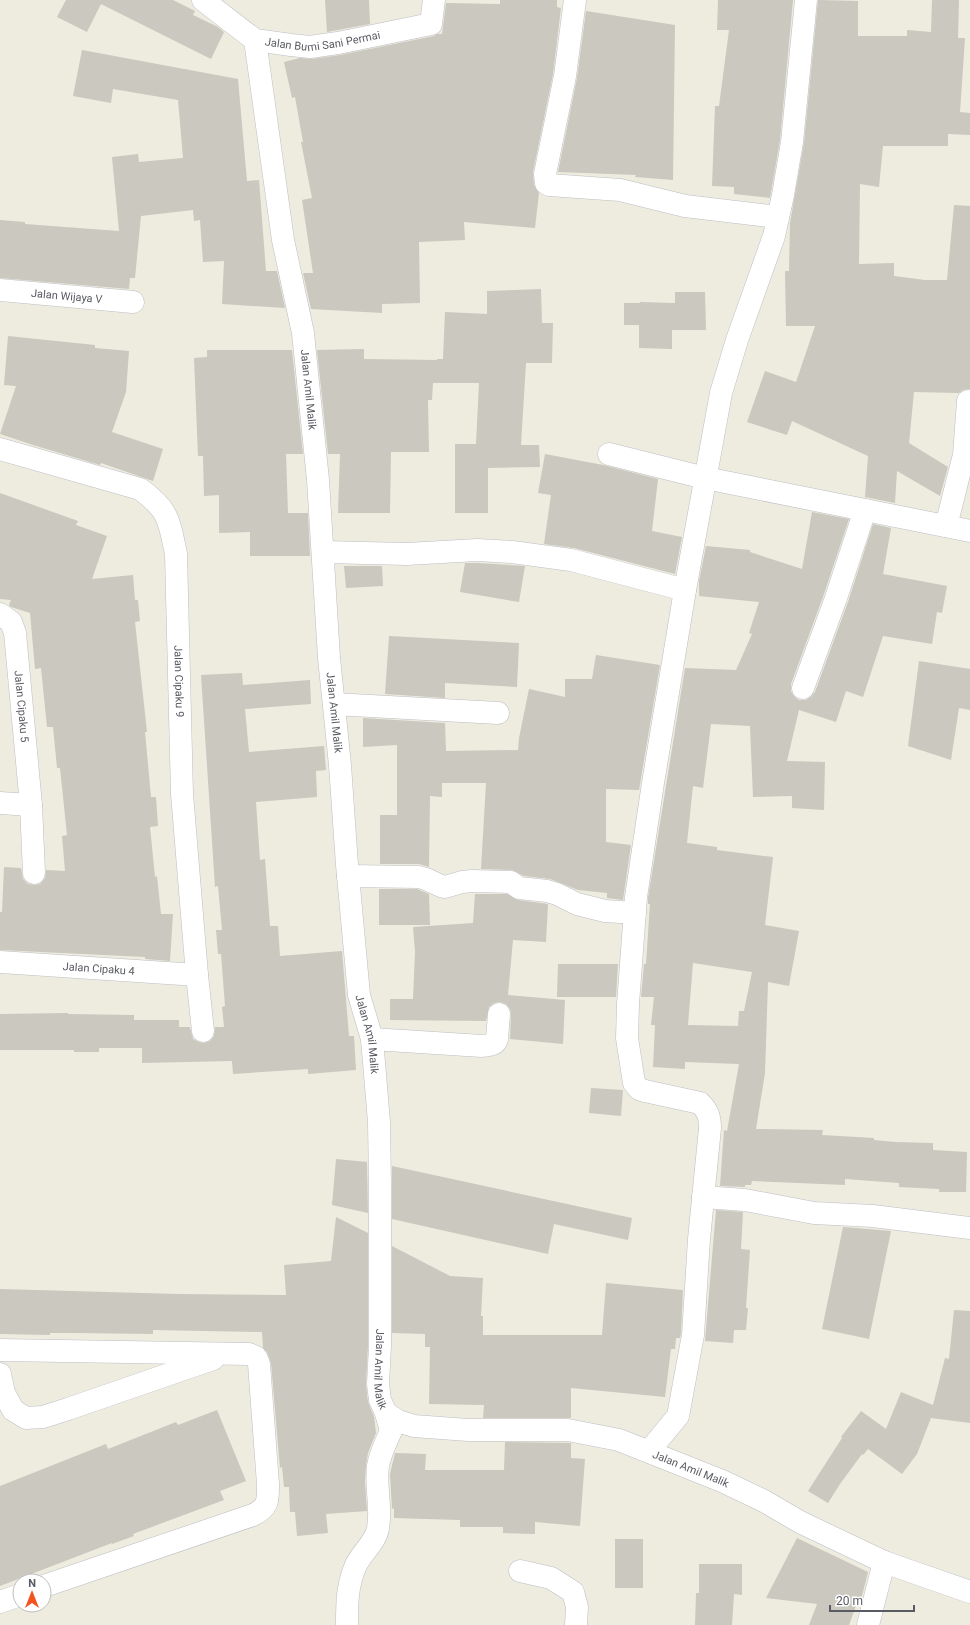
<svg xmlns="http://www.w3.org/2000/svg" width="970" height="1625" viewBox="0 0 970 1625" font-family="Roboto,sans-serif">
	<rect width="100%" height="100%" fill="#edecdf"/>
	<g fill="#cac8bf" fill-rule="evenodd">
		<path d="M 66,0 L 173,0 L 195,11 L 193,15 L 218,27 L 224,32 L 211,59 L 101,4 L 87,32 L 57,17 Z"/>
		<path d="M 325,0 L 369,0 L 370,24 L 327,32 Z"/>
		<path d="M 500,0 L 557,0 L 557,7 L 561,8 L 553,74 L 533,172 L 534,185 L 539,193 L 535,228 L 464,222 L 465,240 L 419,242 L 420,303 L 382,304 L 382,313 L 311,309 L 303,273 L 313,273 L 302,200 L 312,198 L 301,142 L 303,142 L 295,97 L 292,98 L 284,62 L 300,58 L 312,59 L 340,55 L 434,36 L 437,34 L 442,34 L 446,3 L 500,4 Z"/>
		<path d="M 718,0 L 793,0 L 780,140 L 770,198 L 734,194 L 734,187 L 712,186 L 715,106 L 719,106 L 729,30 L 717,30 Z"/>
		<path d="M 818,0 L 858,1 L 858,36 L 907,36 L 907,30 L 931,32 L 932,0 L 959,0 L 958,38 L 965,38 L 960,112 L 970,113 L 970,135 L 948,134 L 948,146 L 883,146 L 879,187 L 860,184 L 859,264 L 894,263 L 894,276 L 925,280 L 947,280 L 954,205 L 970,206 L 970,389 L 963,390 L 959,393 L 914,392 L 909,443 L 948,467 L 940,496 L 897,471 L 895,503 L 865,497 L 868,456 L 792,421 L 787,435 L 747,422 L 765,371 L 796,382 L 815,326 L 786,326 L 785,271 L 789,271 L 790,223 L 804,143 Z"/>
		<path d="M 586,11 L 675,25 L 673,180 L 635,177 L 636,175 L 558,172 L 577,78 Z"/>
		<path d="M 82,50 L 238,79 L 247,181 L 259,180 L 266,271 L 277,271 L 285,308 L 222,304 L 224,261 L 203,262 L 200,220 L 194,221 L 193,210 L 141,216 L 135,278 L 130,278 L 129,289 L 0,278 L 0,220 L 25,222 L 25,224 L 119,231 L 112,157 L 138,154 L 139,162 L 183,158 L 178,100 L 113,89 L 111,103 L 73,96 Z"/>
		<path d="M 541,289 L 542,323 L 553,323 L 552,363 L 526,363 L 521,445 L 539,445 L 540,467 L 488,468 L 488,513 L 455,513 L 455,444 L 476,444 L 479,383 L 433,383 L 432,400 L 428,400 L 429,452 L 391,452 L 390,513 L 338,513 L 340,454 L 328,454 L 317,350 L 364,349 L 364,359 L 437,360 L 437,359 L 443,359 L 445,312 L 487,314 L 487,291 Z"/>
		<path d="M 675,292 L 705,292 L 706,330 L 672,330 L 672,349 L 639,348 L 639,325 L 624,325 L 624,303 L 640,303 L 640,302 L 675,303 Z"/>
		<path d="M 8,336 L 95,345 L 95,348 L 129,351 L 126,392 L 112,432 L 163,449 L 153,481 L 101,463 L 100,465 L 33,445 L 0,434 L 16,386 L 4,385 Z"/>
		<path d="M 207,350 L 292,350 L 303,454 L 286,454 L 288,513 L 308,513 L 310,556 L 250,556 L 250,532 L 219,533 L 219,495 L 204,496 L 203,456 L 198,456 L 194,358 L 207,357 Z"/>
		<path d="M 545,454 L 603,465 L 658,479 L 652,531 L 682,537 L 675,574 L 574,548 L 544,544 L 551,495 L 538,493 Z"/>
		<path d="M 0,493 L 78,521 L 76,525 L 107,536 L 92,579 L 133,575 L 135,600 L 138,600 L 140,621 L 135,622 L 147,732 L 145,732 L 151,797 L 156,797 L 158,826 L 150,827 L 155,877 L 157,876 L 161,914 L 173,914 L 170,961 L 145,959 L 145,957 L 0,950 L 0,912 L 2,912 L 4,867 L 21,868 L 23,879 L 28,884 L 34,885 L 40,884 L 45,878 L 46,870 L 65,871 L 62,836 L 67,835 L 60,768 L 57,768 L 53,727 L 47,727 L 41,668 L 35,669 L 30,613 L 11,607 L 9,605 L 11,600 L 0,599 Z"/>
		<path d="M 812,512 L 849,519 L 824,594 L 791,684 L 791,691 L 794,696 L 799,700 L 806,700 L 811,697 L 815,692 L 848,602 L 873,524 L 891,528 L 883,574 L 947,586 L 942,613 L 937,612 L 932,644 L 883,636 L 863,697 L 846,691 L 836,722 L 799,710 L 787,761 L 825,762 L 824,810 L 792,808 L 792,796 L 753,797 L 750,726 L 711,724 L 703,788 L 693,786 L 687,843 L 717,847 L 717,850 L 773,857 L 765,925 L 799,931 L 789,986 L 768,982 L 765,1073 L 756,1129 L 823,1130 L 822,1135 L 874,1138 L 874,1140 L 895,1142 L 933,1143 L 933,1150 L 967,1152 L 966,1192 L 939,1192 L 939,1189 L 899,1187 L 899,1183 L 845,1179 L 845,1185 L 752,1181 L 751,1185 L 745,1185 L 745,1187 L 720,1186 L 724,1130 L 727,1131 L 739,1064 L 685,1062 L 685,1069 L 653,1067 L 655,1025 L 651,1025 L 654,997 L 641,997 L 644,964 L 646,964 L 650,904 L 648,904 L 648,898 L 685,668 L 736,670 L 752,634 L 749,633 L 759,602 L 699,596 L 699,581 L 706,546 L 750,550 L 750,552 L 802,569 ZM 693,963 L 752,972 L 744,1011 L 739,1011 L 738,1026 L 688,1025 Z"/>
		<path d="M 465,563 L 477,563 L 525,566 L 519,602 L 460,592 Z"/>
		<path d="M 344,566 L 382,566 L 383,586 L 346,588 Z"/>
		<path d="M 389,636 L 519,643 L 517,687 L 445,683 L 445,698 L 385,694 Z"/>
		<path d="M 596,655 L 660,665 L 639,790 L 606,789 L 606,842 L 631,845 L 623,900 L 607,898 L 607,893 L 578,890 L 550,879 L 524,876 L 512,870 L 481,869 L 486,783 L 442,783 L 442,797 L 430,796 L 429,867 L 419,864 L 380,864 L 380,815 L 397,815 L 397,745 L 363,747 L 363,718 L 445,723 L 446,751 L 518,750 L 519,738 L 529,689 L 565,697 L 565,679 L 592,679 Z"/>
		<path d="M 919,661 L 970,669 L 970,710 L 959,708 L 951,760 L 908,746 Z"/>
		<path d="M 242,673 L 243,685 L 310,680 L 311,704 L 245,709 L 249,752 L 324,746 L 326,770 L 316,771 L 317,797 L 256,802 L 260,860 L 265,859 L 270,926 L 278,926 L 280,956 L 342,951 L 349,1036 L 354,1036 L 356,1070 L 308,1074 L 308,1069 L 233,1074 L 232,1061 L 142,1063 L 142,1048 L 99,1048 L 99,1052 L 74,1052 L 74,1050 L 0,1050 L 0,1014 L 68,1013 L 68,1014 L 134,1015 L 134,1020 L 179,1020 L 179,1027 L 190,1027 L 193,1039 L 198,1042 L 204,1043 L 210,1041 L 214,1036 L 215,1027 L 224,1027 L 222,1007 L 225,1006 L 221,954 L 218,954 L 216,930 L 222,930 L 218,886 L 215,887 L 201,675 Z"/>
		<path d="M 379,889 L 417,889 L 429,894 L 430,925 L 379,925 Z"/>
		<path d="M 475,894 L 507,894 L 518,900 L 548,904 L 546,942 L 513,940 L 508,995 L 565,1000 L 563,1044 L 510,1039 L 511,1015 L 510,1009 L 506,1004 L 500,1002 L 494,1003 L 489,1007 L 486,1021 L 390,1020 L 390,999 L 413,999 L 415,951 L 413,927 L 473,923 Z"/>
		<path d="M 558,964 L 618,964 L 616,997 L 557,997 Z"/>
		<path d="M 591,1088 L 623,1090 L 621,1116 L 589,1113 Z"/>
		<path d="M 336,1159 L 367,1162 L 368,1213 L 332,1205 Z"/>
		<path d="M 392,1166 L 632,1218 L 628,1240 L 554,1224 L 548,1254 L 392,1219 Z"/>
		<path d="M 716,1210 L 743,1212 L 741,1249 L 750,1250 L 746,1308 L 748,1308 L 746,1330 L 734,1330 L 733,1343 L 705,1341 Z"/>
		<path d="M 336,1217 L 368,1233 L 368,1346 L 366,1385 L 368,1402 L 374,1417 L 376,1433 L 368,1453 L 366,1465 L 365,1482 L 367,1511 L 326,1514 L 328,1533 L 297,1536 L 295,1512 L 290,1512 L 289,1487 L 284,1487 L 282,1467 L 280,1468 L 271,1363 L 267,1352 L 263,1348 L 262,1332 L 153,1330 L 153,1334 L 76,1333 L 50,1333 L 50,1335 L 0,1334 L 0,1289 L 178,1294 L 286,1295 L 284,1265 L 331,1261 Z"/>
		<path d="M 843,1227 L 891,1231 L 869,1339 L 822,1329 Z"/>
		<path d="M 392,1246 L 450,1276 L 483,1278 L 481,1316 L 483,1316 L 483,1335 L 602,1335 L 606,1283 L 683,1290 L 681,1333 L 680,1338 L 676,1338 L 675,1349 L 671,1349 L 665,1397 L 571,1388 L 571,1418 L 483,1418 L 484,1405 L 429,1404 L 430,1347 L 425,1347 L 425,1334 L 392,1333 Z"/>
		<path d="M 954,1310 L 970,1311 L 970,1423 L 931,1418 L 917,1454 L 902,1474 L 868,1449 L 863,1455 L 862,1454 L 840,1484 L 828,1503 L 808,1491 L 842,1438 L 841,1437 L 861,1411 L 886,1429 L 901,1392 L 933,1405 L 945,1358 L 949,1359 Z"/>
		<path d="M 217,1410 L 246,1481 L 220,1491 L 224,1500 L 133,1534 L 134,1536 L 112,1544 L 112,1543 L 0,1586 L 0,1486 L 106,1444 L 108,1449 L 176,1422 L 178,1425 Z"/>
		<path d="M 505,1442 L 571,1443 L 571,1458 L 585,1459 L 580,1526 L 535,1522 L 535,1534 L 503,1533 L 503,1527 L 460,1527 L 460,1520 L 394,1518 L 394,1508 L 392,1509 L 390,1474 L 395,1453 L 426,1454 L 425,1470 L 504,1470 Z"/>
		<path d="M 797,1538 L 868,1572 L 861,1600 L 858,1607 L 856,1606 L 849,1625 L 809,1625 L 817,1604 L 766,1598 Z"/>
		<rect x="615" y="1539" width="28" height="49"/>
		<path d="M 699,1564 L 742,1564 L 742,1595 L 734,1594 L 732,1625 L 695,1625 L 696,1593 L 699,1593 Z"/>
	</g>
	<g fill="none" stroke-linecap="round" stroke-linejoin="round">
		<defs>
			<g id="minor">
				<path id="s1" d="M 203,0 L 255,40 L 291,45 L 310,47 L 338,43 L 431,24 L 434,0"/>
				<path d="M 575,0 L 565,76 L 545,174 L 546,183 L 549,185 L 620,190 L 685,206 L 778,217"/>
				<path id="s2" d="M 255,40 L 283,240 L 303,333 L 318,480 L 329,658 L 340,765 L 347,865 L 359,995 L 372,1039 L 379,1122 L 380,1185 L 380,1346 L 378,1384 L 380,1400 L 386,1413 L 398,1421 L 414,1426 L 468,1430 L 568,1430 L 619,1440 L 722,1481 L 764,1501 L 800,1522 L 884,1562 L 970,1592"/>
				<path id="s3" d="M 0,290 L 133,302"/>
				<path id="s4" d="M 0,449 L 140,489 C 169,510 169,520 176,554 L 182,794 L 197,975 L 203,1031"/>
				<path d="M 609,454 L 705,478 L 970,531"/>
				<path d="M 946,526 L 964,455 L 968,401"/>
				<path d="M 323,552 L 407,554 L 477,550 L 512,552 L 571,560 L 685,590"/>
				<path id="s5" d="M 0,614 L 11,622 L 15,633 L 31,805 L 34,873"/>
				<path d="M 803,688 L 836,598 L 865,510"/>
				<path d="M 334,704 L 498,713"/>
				<path d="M 0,803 L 31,805"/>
				<path d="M 348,876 L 419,877 L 426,879 L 441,886 L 445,887 L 462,882 L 472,881 L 511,882 L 519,888 L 547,891 L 557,894 L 577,904 L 605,911 L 635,913"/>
				<path id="s6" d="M 0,962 L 197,975"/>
				<path d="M 372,1039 L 482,1046 C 488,1045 495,1046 497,1039 L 499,1014"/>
				<path d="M 703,1197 L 745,1200 L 814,1213 L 873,1216 L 970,1228"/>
				<path d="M 0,1350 L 249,1354 L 256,1357 L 259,1364 L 268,1484 C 268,1500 269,1507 253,1515 L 44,1586"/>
				<path d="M 0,1374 L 4,1393 L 13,1410 L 26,1418 L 43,1417 L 68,1409 L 213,1359"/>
				<path d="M 649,1451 L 678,1416 L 693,1335 L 699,1239 L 710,1128 C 710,1117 708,1111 700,1103 L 645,1091 L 639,1089 L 634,1083 L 627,1038 L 628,1004 L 636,897 L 653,783 L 685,590 L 721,393 L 737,340 L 774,236 L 783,195 L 792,142 L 806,0"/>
				<path d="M 520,1571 L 551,1578 L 573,1592 L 577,1607 L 576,1625"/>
				<path d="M 0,1602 L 20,1595"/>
				<path d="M 347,1625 C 347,1603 347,1585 356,1565 C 362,1552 376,1542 378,1528 C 382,1507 375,1487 378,1466 C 380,1454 386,1442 391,1431 L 386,1413"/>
				<path d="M 868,1625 L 884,1562"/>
			</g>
		</defs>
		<use href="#minor" stroke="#bdbec5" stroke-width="23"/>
		<use href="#minor" stroke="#fff" stroke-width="22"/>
	</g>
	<g text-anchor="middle" stroke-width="3.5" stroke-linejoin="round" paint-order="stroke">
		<g font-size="11" fill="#595b62" stroke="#fff">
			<text dy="4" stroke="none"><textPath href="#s1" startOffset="134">Jalan Bumi Sani Permai</textPath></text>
			<text dy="4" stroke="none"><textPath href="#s3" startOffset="67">Jalan Wijaya V</textPath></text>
			<text dy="4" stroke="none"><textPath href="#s2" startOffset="354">Jalan Amil Malik</textPath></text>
			<text dy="4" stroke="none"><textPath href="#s4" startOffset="350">Jalan Cipaku 9</textPath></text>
			<text dy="4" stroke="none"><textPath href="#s5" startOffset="99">Jalan Cipaku 5</textPath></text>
			<text dy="4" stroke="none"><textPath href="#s2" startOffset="678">Jalan Amil Malik</textPath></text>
			<text dy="4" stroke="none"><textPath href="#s6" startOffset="99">Jalan Cipaku 4</textPath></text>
			<text dy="4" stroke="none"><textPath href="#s2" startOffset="1002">Jalan Amil Malik</textPath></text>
			<text dy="4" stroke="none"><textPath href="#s2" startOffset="1338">Jalan Amil Malik</textPath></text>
			<text dy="4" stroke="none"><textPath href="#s2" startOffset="1698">Jalan Amil Malik</textPath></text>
		</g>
	</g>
	<g transform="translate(32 1593)"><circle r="19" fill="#ffffff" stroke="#bdbdc0"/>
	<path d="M0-3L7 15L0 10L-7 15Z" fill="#f4531f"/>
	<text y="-6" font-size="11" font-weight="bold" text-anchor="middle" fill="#595b62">N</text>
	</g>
	<path d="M830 1605v6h84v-6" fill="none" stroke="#595b62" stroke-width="2"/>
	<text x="836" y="1605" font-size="12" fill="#595b62" stroke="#ffffff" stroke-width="3" paint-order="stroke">20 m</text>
</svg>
